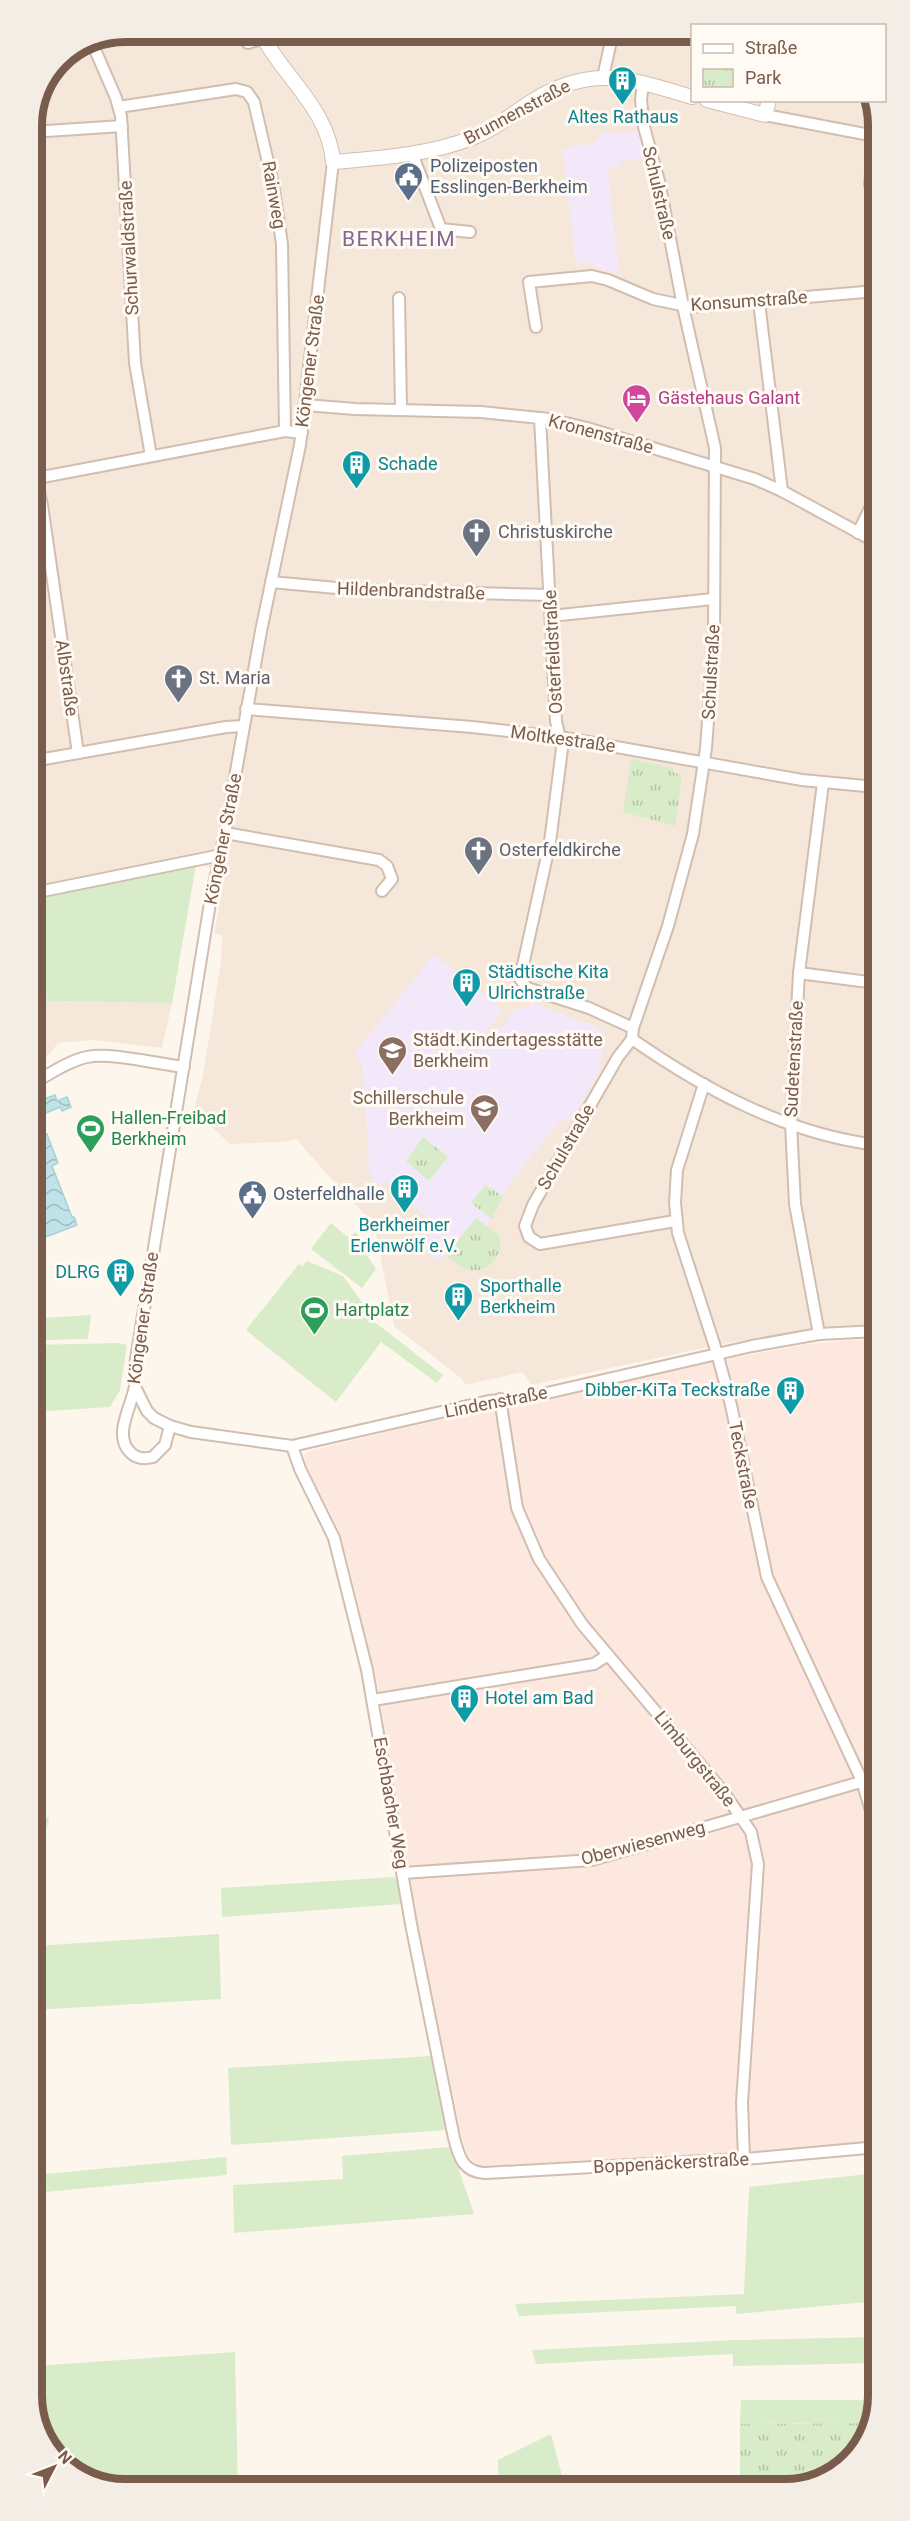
<svg xmlns="http://www.w3.org/2000/svg" width="910" height="2521" viewBox="0 0 910 2521" font-family="Roboto,sans-serif">
	<defs>
		<pattern id="park-tufts" width="24" height="20" patternUnits="userSpaceOnUse" patternTransform="scale(1.5)"><rect width="24" height="20" fill="#d8ecc9"/><path d="M3 7l-1-3M5 7V3M7 7l1-3M15 17l-1-3M17 17v-4M19 17l1-3" fill="none" stroke="#b4c2a5"/></pattern>
		<pattern id="water-waves" width="16" height="10" patternUnits="userSpaceOnUse" patternTransform="scale(1.5)"><rect width="16" height="10" fill="#bfe3e8"/><path d="M0 5q4-4 8 0t8 0" fill="none" stroke="#a0bbbe"/></pattern>
	</defs>
	<rect width="100%" height="100%" fill="#fdf6ec"/>
	<g fill="#f5e8da">
		<path d="M 125,32 L 692,32 L 692,100 L 875,101 L 877,1324 L 831,1326 L 727,1343 L 531,1385 L 523,1372 L 465,1385 L 462,1379 L 394,1326 L 374,1224 L 324,1171 L 296,1139 L 283,1142 L 230,1144 L 194,1110 L 203,1075 L 221,962 L 222,935 L 214,934 L 226,869 L 196,865 L 33,898 L 32,119 L 59,59 Z"/>
		<path d="M 33,933 L 47,1001 L 172,1003 L 162,1048 L 94,1040 L 58,1043 L 47,1057 L 33,1064 Z"/>
	</g>
	<path fill="#fde8e0" d="M 877,1338 L 878,2141 L 761,2152 L 485,2166 L 476,2164 L 468,2156 L 461,2135 L 421,1941 L 378,1687 L 347,1558 L 337,1525 L 305,1464 L 304,1455 L 309,1451 L 400,1429 L 485,1409 L 510,1407 L 540,1398 L 687,1366 L 807,1344 Z"/>
	<g fill="#f3e8fa">
		<path d="M 610,130 L 611,134 L 640,130 L 645,158 L 619,162 L 619,167 L 608,169 L 619,273 L 594,267 L 592,262 L 576,265 L 562,148 L 595,143 L 604,131 Z"/>
		<path d="M 434,954 L 503,1010 L 478,1041 L 482,1045 L 496,1028 L 503,1028 L 513,1010 L 529,1007 L 532,1000 L 559,1015 L 561,1013 L 581,1024 L 583,1021 L 605,1032 L 597,1047 L 604,1052 L 597,1064 L 602,1067 L 569,1123 L 561,1119 L 530,1158 L 506,1189 L 487,1226 L 476,1218 L 439,1262 L 421,1248 L 438,1226 L 389,1186 L 384,1182 L 381,1185 L 372,1184 L 371,1173 L 366,1168 L 369,1158 L 362,1062 L 353,1055 Z"/>
	</g>
	<g fill="#d8ecc9">
		<path d="M 196,865 L 172,1003 L 47,1001 L 33,933 L 33,898 Z"/>
		<path d="M 331,1223 L 349,1238 L 355,1232 L 366,1242 L 362,1248 L 376,1269 L 362,1288 L 311,1249 Z"/>
		<path d="M 307,1261 L 343,1276 L 366,1308 L 363,1313 L 443,1375 L 437,1383 L 381,1342 L 336,1402 L 246,1330 L 299,1264 L 303,1266 Z"/>
		<path d="M 91,1315 L 88,1339 L 44,1340 L 42,1318 Z"/>
		<path d="M 119,1343 L 127,1345 L 120,1390 L 110,1407 L 33,1412 L 33,1345 Z"/>
		<path d="M 49,1817 L 40,1860 L 34,1860 L 34,1818 Z"/>
		<path d="M 394,1877 L 398,1880 L 401,1904 L 222,1917 L 221,1888 Z"/>
		<path d="M 219,1934 L 221,1999 L 34,2010 L 34,1946 Z"/>
		<path d="M 432,2056 L 447,2130 L 231,2145 L 228,2068 Z"/>
		<path d="M 451,2147 L 474,2214 L 234,2233 L 233,2185 L 343,2179 L 342,2156 Z"/>
		<path d="M 226,2157 L 227,2175 L 34,2193 L 34,2175 Z"/>
		<path d="M 878,2173 L 878,2301 L 736,2314 L 736,2306 L 519,2316 L 515,2304 L 744,2294 L 749,2187 Z"/>
		<path d="M 878,2337 L 878,2363 L 733,2366 L 733,2354 L 536,2364 L 532,2350 L 736,2340 Z"/>
		<path d="M 235,2352 L 238,2489 L 118,2489 L 63,2467 L 35,2421 L 35,2366 Z"/>
		<path d="M 741,2400 L 877,2400 L 869,2423 L 740,2424 Z"/>
		<path d="M 551,2434 L 565,2487 L 499,2488 L 498,2460 Z"/>
	</g>
	<g fill="url(#park-tufts)">
		<path d="M 631,759 L 673,768 L 673,772 L 682,775 L 675,826 L 623,812 Z"/>
		<path d="M 423,1137 L 448,1157 L 429,1181 L 406,1161 Z"/>
		<path d="M 485,1185 L 503,1196 L 492,1219 L 471,1203 Z"/>
		<path d="M 476,1218 L 499,1235 C 505,1255 486,1276 466,1269 C 458,1266 452,1260 446,1255 Z"/>
		<path d="M 869,2423 L 859,2453 L 810,2486 L 740,2487 L 740,2424 Z"/>
	</g>
	<g fill="url(#water-waves)" stroke="#a5d3da" stroke-width="1.5">
		<path d="M 55,1095 L 57,1101 L 67,1097 L 71,1107 L 62,1111 L 60,1107 L 46,1113 L 41,1100 Z"/>
		<path d="M 47,1134 L 58,1163 L 52,1166 L 72,1217 L 74,1217 L 77,1225 L 33,1242 L 33,1139 Z"/>
	</g>
	<g fill="none" stroke-linecap="round" stroke-linejoin="round">
		<defs>
			<g id="minor">
				<path d="M 237,32 L 248,43 L 264,38"/>
				<path d="M 93,45 L 116,98 L 121,116 L 135,363 L 151,456"/>
				<path d="M 603,77 L 613,32"/>
				<path d="M 643,83 L 641,100 L 644,127 L 659,181 L 683,306 L 715,448 L 714,639 L 706,748 L 693,834 L 668,926 L 633,1028 L 632,1039 L 618,1057 L 573,1135 L 533,1205 L 525,1226 L 529,1237 L 540,1244 L 675,1221"/>
				<path d="M 119,107 L 236,89 L 247,92 L 254,102 L 273,184 L 282,244 L 285,431"/>
				<path d="M 765,115 L 875,136"/>
				<path d="M 32,132 L 122,126"/>
				<path d="M 875,136 L 870,184 L 875,199"/>
				<path d="M 412,153 L 441,229 L 470,232"/>
				<path d="M 871,292 L 876,364"/>
				<path d="M 399,298 L 401,409"/>
				<path d="M 759,302 L 782,491"/>
				<path d="M 536,327 L 529,282 L 592,276 L 608,280 L 653,299 L 691,307 L 876,291"/>
				<path d="M 306,405 L 355,409 L 481,412 L 549,419 L 587,428 L 755,479 L 782,491 L 876,542"/>
				<path d="M 540,418 L 556,721 L 562,749 L 550,842 L 520,979 L 527,988 L 589,1008 L 633,1028"/>
				<path d="M 32,461 L 42,505 L 78,753"/>
				<path d="M 32,479 L 285,431 L 302,433"/>
				<path d="M 858,533 L 876,496"/>
				<path d="M 271,582 L 358,590 L 550,595"/>
				<path d="M 551,616 L 713,599"/>
				<path d="M 246,709 L 472,727 L 560,737 L 802,780 L 876,787"/>
				<path d="M 33,761 L 226,727 L 244,726"/>
				<path d="M 225,833 L 379,860 L 387,866 L 392,879 L 382,891"/>
				<path d="M 33,893 L 221,855"/>
				<path d="M 799,973 L 876,983"/>
				<path d="M 632,1039 C 705,1090 787,1134 877,1145"/>
				<path d="M 33,1083 C 50,1074 68,1061 87,1057 C 111,1052 158,1064 184,1067"/>
				<path d="M 704,1084 L 677,1170 L 675,1203 L 678,1233 L 717,1353 L 731,1405 L 767,1577 L 862,1781 L 878,1834"/>
				<path d="M 819,1334 L 795,1204 L 791,1124 L 799,973 L 823,783"/>
				<path d="M 135,1387 L 147,1411 L 154,1418 L 170,1426 L 191,1432 L 292,1446 L 489,1401 L 525,1398 L 752,1346 L 819,1334 L 877,1331"/>
				<path d="M 500,1399 L 517,1508 L 539,1559 L 582,1624 L 725,1794 L 751,1832 L 758,1864 L 742,2103 L 744,2159"/>
				<path d="M 170,1426 L 165,1445 L 153,1457 C 145,1459 137,1459 131,1453 C 112,1436 132,1406 135,1386 C 135,1381 134,1376 134,1371 L 210,903 L 225,833 L 261,631 L 300,445 L 333,162"/>
				<path d="M 292,1446 L 300,1469 L 334,1538 L 367,1670 L 411,1924 L 454,2138 C 459,2157 463,2172 485,2173 L 757,2158 L 878,2147"/>
				<path d="M 373,1700 L 594,1664 L 608,1655"/>
				<path d="M 403,1873 L 592,1860 L 878,1777"/>
			</g>
			<g id="tertiary">
				<path d="M 260,32 C 283,77 329,109 333,162 C 380,158 428,155 472,138 C 499,127 511,114 534,100 C 593,64 631,79 692,97"/>
				<path d="M 707,100 L 765,115 L 769,100"/>
			</g>
		</defs>
		<use href="#minor" stroke="#d1beb0" stroke-width="14"/>
		<use href="#tertiary" stroke="#d1beb0" stroke-width="16"/>
		<use href="#minor" stroke="#fff" stroke-width="10"/>
		<use href="#tertiary" stroke="#fff" stroke-width="14"/>
	</g>
	<defs>
		<symbol id="building-pin" viewBox="-11 -11 22 30"><path d="M0 17L-7.5 6A9.5 9.5 0 1 1 7.5 6Z" fill="#0f9aa8" stroke="#fffaf3"/><path d="M-4-6H4V6H1V3H-1V6H-4ZM-2.5-4.3h1.7v1.8h-1.7ZM.8-4.3h1.7v1.8H.8ZM-2.5-1h1.7V.8h-1.7ZM.8-1h1.7V.8H.8Z" fill="#fff"/></symbol>
		<symbol id="civic-pin" viewBox="-11 -11 22 30"><path d="M0 17L-7.5 6A9.5 9.5 0 1 1 7.5 6Z" fill="#5c6f8a" stroke="#fffaf3"/><path d="M-.6-6.5H3V-4.5H.6V-3L4-1V1h2V6H-6V1h2V-1L-.6-3ZM-1.2 2.5V6h2.4V2.5Z" fill="#fff"/></symbol>
		<symbol id="hotel-pin" viewBox="-11 -11 22 30"><path d="M0 17L-7.5 6A9.5 9.5 0 1 1 7.5 6Z" fill="#d1479c" stroke="#fffaf3"/><path d="M-6-4.5h1.5V1H6V5H4.5V3h-9V5H-6ZM-4 0a1.8 1.8 0 1 1 3.6 0ZM.5 0V-2.5h3Q6-2.5 6 0Z" fill="#fff"/></symbol>
		<symbol id="church-pin" viewBox="-11 -11 22 30"><path d="M0 17L-7.5 6A9.5 9.5 0 1 1 7.5 6Z" fill="#6b7280" stroke="#fffaf3"/><path d="M-1.2-6h2.4v3.5h3.3v2.4h-3.3V6h-2.4V-.1h-3.3v-2.4h3.3Z" fill="#fff"/></symbol>
		<symbol id="school-pin" viewBox="-11 -11 22 30"><path d="M0 17L-7.5 6A9.5 9.5 0 1 1 7.5 6Z" fill="#8d6e63" stroke="#fffaf3"/><path d="M0-5L7-2L0 1L-7-2ZM-4 1L0 2.5L4 1V4Q0 6-4 4Z" fill="#fff"/></symbol>
		<symbol id="stadium-pin" viewBox="-11 -11 22 30"><path d="M0 17L-7.5 6A9.5 9.5 0 1 1 7.5 6Z" fill="#2e9e5b" stroke="#fffaf3"/><path d="M0-5a6.5 5 0 1 0 0 10a6.5 5 0 1 0 0-10ZM-3.5-1.8h7v3.6h-7Z" fill="#fff"/></symbol>
	</defs>
	<g fill-rule="evenodd">
		<use href="#building-pin" x="606" y="64" width="33" height="45"/>
		<use href="#civic-pin" x="392" y="160" width="33" height="45"/>
		<use href="#hotel-pin" x="620" y="382" width="33" height="45"/>
		<use href="#building-pin" x="340" y="448" width="33" height="45"/>
		<use href="#church-pin" x="460" y="516" width="33" height="45"/>
		<use href="#church-pin" x="162" y="662" width="33" height="45"/>
		<use href="#church-pin" x="462" y="834" width="33" height="45"/>
		<use href="#building-pin" x="450" y="966" width="33" height="45"/>
		<use href="#school-pin" x="376" y="1034" width="33" height="45"/>
		<use href="#school-pin" x="468" y="1092" width="33" height="45"/>
		<use href="#stadium-pin" x="74" y="1112" width="33" height="45"/>
		<use href="#building-pin" x="388" y="1172" width="33" height="45"/>
		<use href="#civic-pin" x="236" y="1178" width="33" height="45"/>
		<use href="#building-pin" x="104" y="1256" width="33" height="45"/>
		<use href="#building-pin" x="442" y="1280" width="33" height="45"/>
		<use href="#stadium-pin" x="298" y="1294" width="33" height="45"/>
		<use href="#building-pin" x="774" y="1374" width="33" height="45"/>
		<use href="#building-pin" x="448" y="1682" width="33" height="45"/>
	</g>
	<g text-anchor="middle" stroke-width="6" stroke-linejoin="round" paint-order="stroke">
		<g font-size="18" fill="#7a5c4d" stroke="#fffaf3">
			<text transform="translate(517 112) rotate(-28)" y="6">Brunnenstraße</text>
			<text transform="translate(659 193) rotate(77)" y="6">Schulstraße</text>
			<text transform="translate(274 195) rotate(80)" y="6">Rainweg</text>
			<text transform="translate(129 248) rotate(-93)" y="6">Schurwaldstraße</text>
			<text transform="translate(749 301) rotate(-4)" y="6">Konsumstraße</text>
			<text transform="translate(310 361) rotate(-83)" y="6">Köngener Straße</text>
			<text transform="translate(601 434) rotate(15)" y="6">Kronenstraße</text>
			<text transform="translate(411 591) rotate(2)" y="6">Hildenbrandstraße</text>
			<text transform="translate(553 652) rotate(-93)" y="6">Osterfeldstraße</text>
			<text transform="translate(711 672) rotate(-87)" y="6">Schulstraße</text>
			<text transform="translate(67 678) rotate(82)" y="6">Albstraße</text>
			<text transform="translate(563 739) rotate(8)" y="6">Moltkestraße</text>
			<text transform="translate(223 839) rotate(-79)" y="6">Köngener Straße</text>
			<text transform="translate(794 1059) rotate(-87)" y="6">Sudetenstraße</text>
			<text transform="translate(566 1147) rotate(-60)" y="6">Schulstraße</text>
			<text transform="translate(143 1318) rotate(-82)" y="6">Köngener Straße</text>
			<text transform="translate(496 1402) rotate(-11)" y="6">Lindenstraße</text>
			<text transform="translate(743 1465) rotate(79)" y="6">Teckstraße</text>
			<text transform="translate(695 1759) rotate(51)" y="6">Limburgstraße</text>
			<text transform="translate(391 1803) rotate(80)" y="6">Eschbacher Weg</text>
			<text transform="translate(643 1843) rotate(-15)" y="6">Oberwiesenweg</text>
			<text transform="translate(671 2163) rotate(-3)" y="6">Boppenäckerstraße</text>
		</g>
		<g font-size="18" fill="#0d838f" stroke="#fffaf3" text-anchor="start">
			<text x="623" y="123" text-anchor="middle">Altes Rathaus</text>
			<text x="378" y="470">Schade</text>
			<text x="488" y="978">Städtische Kita<tspan x="488" dy="21">Ulrichstraße</tspan></text>
			<text x="404" y="1231" text-anchor="middle">Berkheimer<tspan x="404" dy="21">Erlenwölf e.V.</tspan></text>
			<text x="100" y="1278" text-anchor="end">DLRG</text>
			<text x="480" y="1292">Sporthalle<tspan x="480" dy="21">Berkheim</tspan></text>
			<text x="770" y="1396" text-anchor="end">Dibber-KiTa Teckstraße</text>
			<text x="485" y="1704">Hotel am Bad</text>
		</g>
		<g font-size="18" fill="#4e5e75" stroke="#fffaf3" text-anchor="start">
			<text x="430" y="172">Polizeiposten<tspan x="430" dy="21">Esslingen-Berkheim</tspan></text>
			<text x="273" y="1200">Osterfeldhalle</text>
		</g>
		<g font-size="18" fill="#b23c85" stroke="#fffaf3" text-anchor="start">
			<text x="658" y="404">Gästehaus Galant</text>
		</g>
		<g font-size="18" fill="#5b616d" stroke="#fffaf3" text-anchor="start">
			<text x="498" y="538">Christuskirche</text>
			<text x="199" y="684">St. Maria</text>
			<text x="499" y="856">Osterfeldkirche</text>
		</g>
		<g font-size="18" fill="#785e54" stroke="#fffaf3" text-anchor="start">
			<text x="413" y="1046">Städt.Kindertagesstätte<tspan x="413" dy="21">Berkheim</tspan></text>
			<text x="464" y="1104" text-anchor="end">Schillerschule<tspan x="464" dy="21">Berkheim</tspan></text>
		</g>
		<g font-size="18" fill="#27864d" stroke="#fffaf3" text-anchor="start">
			<text x="111" y="1124">Hallen-Freibad<tspan x="111" dy="21">Berkheim</tspan></text>
			<text x="335" y="1316">Hartplatz</text>
		</g>
		<g font-size="21" letter-spacing="1.5" fill="#846695" stroke="#fffaf3">
			<text x="399" y="246">BERKHEIM</text>
		</g>
	</g>
	<path d="M0 0H910V2521H0ZM125 42H785A83 83 0 0 1 868 125V2396A83 83 0 0 1 785 2479H125A83 83 0 0 1 42 2396V125A83 83 0 0 1 125 42Z" fill="#f4ede6" fill-rule="evenodd"/>
	<path fill="none" stroke="#7a5c4d" stroke-width="8" d="M125 42H785A83 83 0 0 1 868 125V2396A83 83 0 0 1 785 2479H125A83 83 0 0 1 42 2396V125A83 83 0 0 1 125 42Z"/>
	<rect x="691" y="24" width="195" height="78" fill="#fffaf3" stroke="#cabbb1" stroke-width="1.5"/>
	<rect x="703" y="44" width="30" height="9" fill="#ffffff" stroke="#cabbb1" stroke-width="1.5"/>
	<text x="745" y="54" font-size="18" fill="#7a5c4d">Straße</text>
	<rect x="703" y="69" width="30" height="18" fill="url(#park-tufts)" stroke="#cabbb1" stroke-width="1.5"/>
	<text x="745" y="84" font-size="18" fill="#7a5c4d">Park</text>
	<g transform="translate(54 2467) rotate(48)" stroke="#fffaf3" stroke-width="4.5" paint-order="stroke">
	<path d="M0-4.5L10 22L0 15L-10 22Z" fill="#7a5c4d"/>
	<text y="-9" font-size="16" font-weight="bold" text-anchor="middle" fill="#7a5c4d">N</text>
	</g>
</svg>
